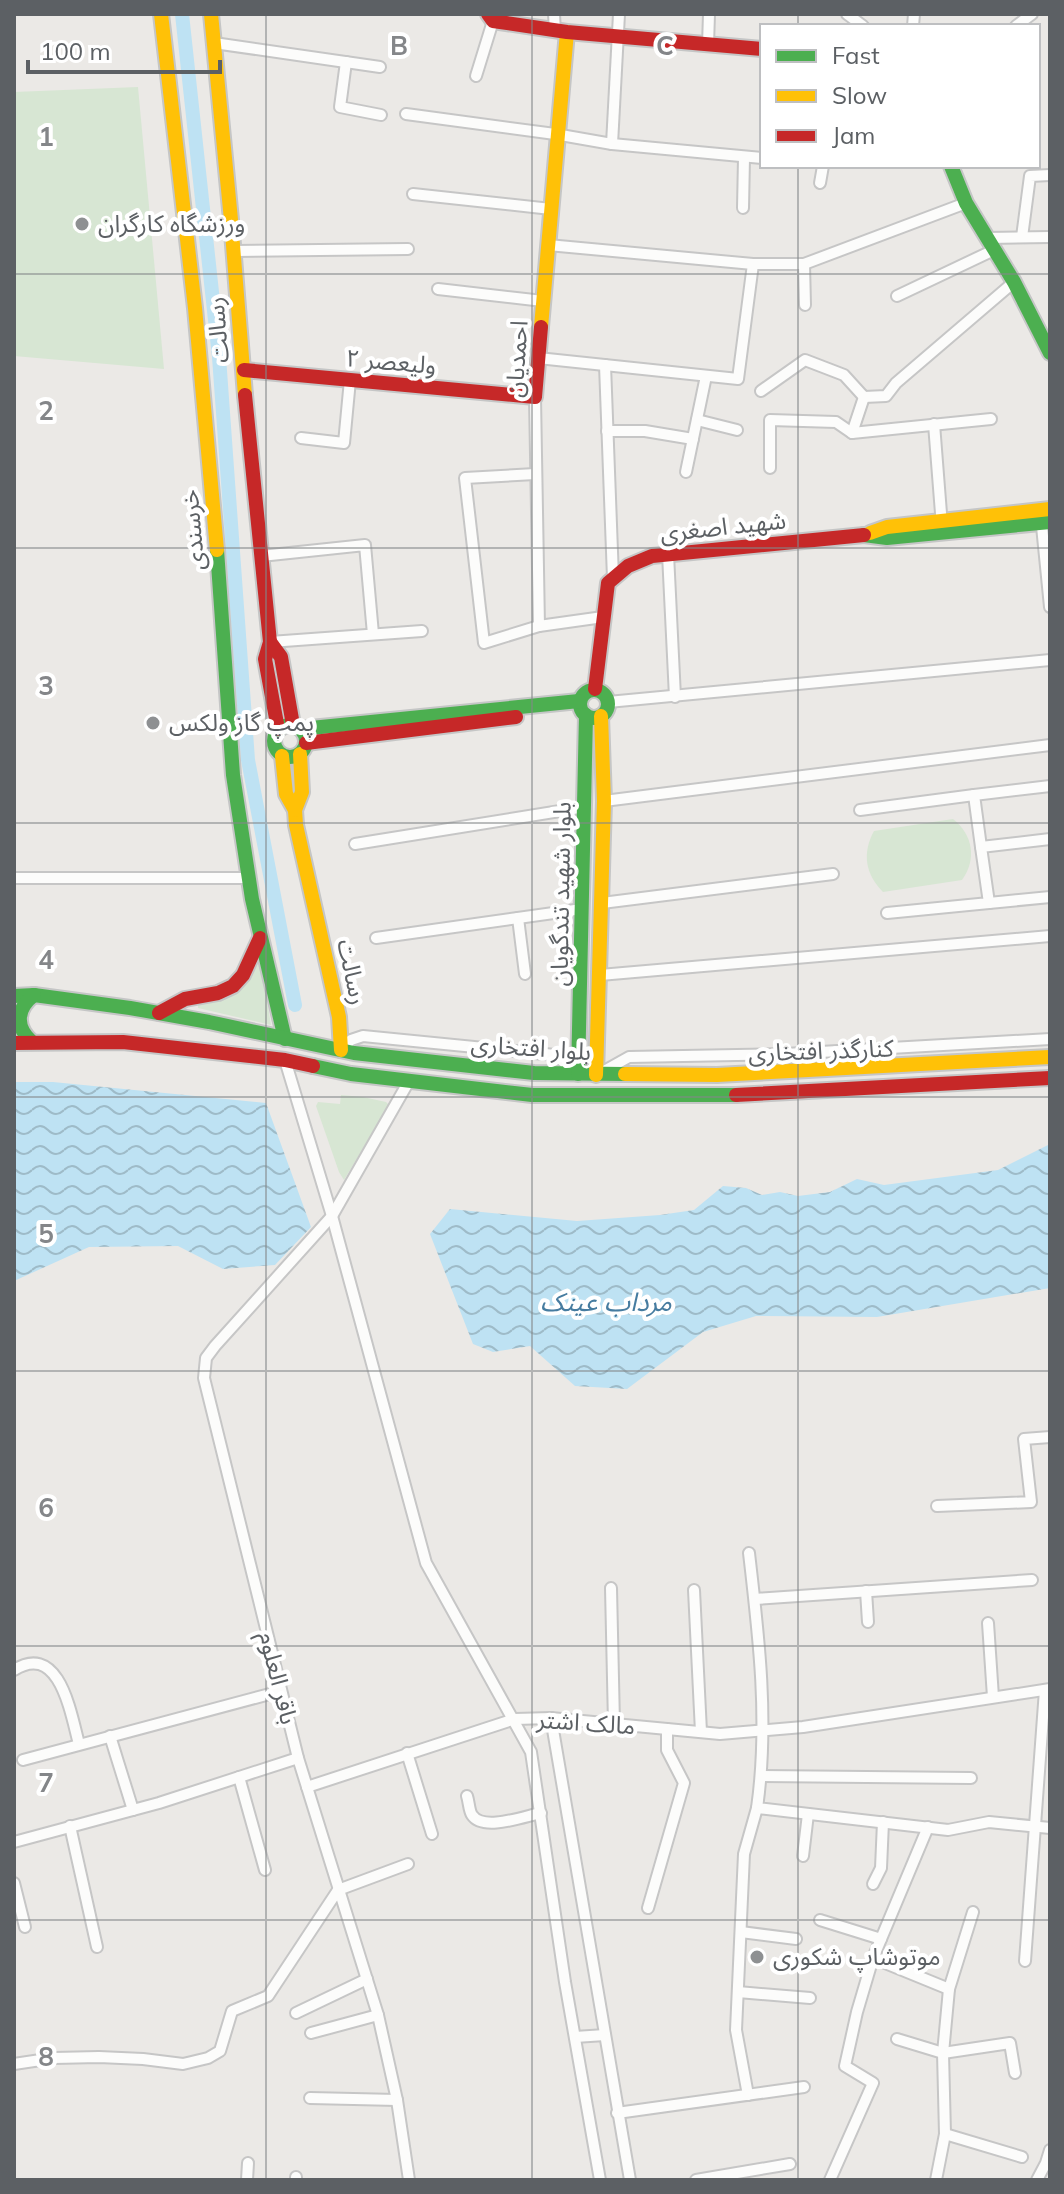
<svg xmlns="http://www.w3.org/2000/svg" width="1064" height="2194" viewBox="0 0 1064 2194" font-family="Mulish,'Noto Sans Arabic',sans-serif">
	<defs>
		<pattern id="water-waves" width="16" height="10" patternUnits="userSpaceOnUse" patternTransform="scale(2)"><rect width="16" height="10" fill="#bee2f3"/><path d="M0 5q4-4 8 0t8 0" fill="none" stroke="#9ebbc8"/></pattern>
	</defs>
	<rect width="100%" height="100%" fill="#ebe9e6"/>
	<g fill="#d7e6d3">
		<path d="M 138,87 L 164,369 L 14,356 L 14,92 Z"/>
		<path d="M 953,819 C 973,835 977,859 962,880 L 883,892 C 865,874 862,853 874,831 Z"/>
		<path d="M 258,964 L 261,964 L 271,1025 L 198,1008 L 198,1004 C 228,1000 245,992 258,964 Z"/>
		<path d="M 341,1095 L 363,1097 L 386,1102 L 389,1105 L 344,1180 L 339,1172 L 316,1106 L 318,1102 L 340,1104 Z"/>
	</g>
	<g fill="url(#water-waves)">
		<path d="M 14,1082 L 53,1082 L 266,1103 L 311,1227 L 275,1265 L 223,1269 L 178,1246 L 89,1247 L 14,1281 Z"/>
		<path d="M 1050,1144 L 1050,1288 L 877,1317 L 756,1316 L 703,1332 L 627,1389 L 575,1386 L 530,1346 L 493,1352 L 473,1344 L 430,1234 L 450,1209 L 577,1221 L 660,1215 L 694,1210 L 723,1186 L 746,1188 L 762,1195 L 780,1192 L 798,1196 L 830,1192 L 857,1179 L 884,1185 L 998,1170 Z"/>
	</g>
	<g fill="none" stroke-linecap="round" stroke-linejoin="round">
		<path stroke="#bee2f3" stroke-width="14" d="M 182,14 L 219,357 L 248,760 L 295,1005"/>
		<defs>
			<g id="street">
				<path d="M 554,14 L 555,31"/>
				<path d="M 847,14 L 863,26"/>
				<path d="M 913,26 L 914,14"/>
				<path d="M 1016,26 L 1032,14"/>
				<path d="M 214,43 L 380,67"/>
				<path d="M 708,45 L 709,14"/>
				<path d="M 346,62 L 340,107 L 381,115"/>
				<path d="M 476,76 L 493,21"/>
				<path d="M 406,114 L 555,134 L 612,144 L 762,158"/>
				<path d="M 612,144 L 619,14"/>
				<path d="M 820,183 L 823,166"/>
				<path d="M 413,194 L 551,209"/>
				<path d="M 743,208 L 744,158"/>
				<path d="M 1022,237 L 1030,176 L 1050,175"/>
				<path d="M 987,238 L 1050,237"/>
				<path d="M 548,245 L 753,264 L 804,264 L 966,203"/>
				<path d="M 234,251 L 408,249"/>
				<path d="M 804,264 L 805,305"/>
				<path d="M 438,289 L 543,301"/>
				<path d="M 897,296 L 994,250"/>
				<path d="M 538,358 L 738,379 L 753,264"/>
				<path d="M 605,365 L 613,578"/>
				<path d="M 761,391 L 805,360 L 844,375 L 864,397 L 886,396 L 896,383 L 1014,282"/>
				<path d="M 535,397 L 539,626 L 603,617"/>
				<path d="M 697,420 L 737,430"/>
				<path d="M 934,424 L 942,526"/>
				<path d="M 607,431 L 645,431 L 693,439"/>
				<path d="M 852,433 L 864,397"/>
				<path d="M 301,438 L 344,443 L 350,380"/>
				<path d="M 770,468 L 770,420 L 836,422 L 852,433 L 991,419"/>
				<path d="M 686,472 L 706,376"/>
				<path d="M 535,474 L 465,478 L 484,643 L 539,626"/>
				<path d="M 1041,516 L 1050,607"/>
				<path d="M 668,554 L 675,697"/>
				<path d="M 261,556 L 365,545 L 373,634"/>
				<path d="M 270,642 L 422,631"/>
				<path d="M 608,702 L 1050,660"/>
				<path d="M 604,801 L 1050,745"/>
				<path d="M 860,810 L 974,795"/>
				<path d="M 355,844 L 585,807"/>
				<path d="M 981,847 L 974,795 L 1050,786"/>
				<path d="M 14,878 L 248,878"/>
				<path d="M 602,903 L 833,874"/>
				<path d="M 989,903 L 1050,897"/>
				<path d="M 887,913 L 989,903 L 981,847 L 1050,839"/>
				<path d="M 518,918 L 525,974"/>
				<path d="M 376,938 L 582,909"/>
				<path d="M 600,975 L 1050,936"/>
				<path d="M 341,1050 L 351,1040 L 363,1036 L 555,1055 L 577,1073"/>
				<path d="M 285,1060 L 332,1216 L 426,1563 L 531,1752 L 565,1982 L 600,2180"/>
				<path d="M 604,1071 L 629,1057 L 785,1054 L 1050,1039"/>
				<path d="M 409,1081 L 332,1216 L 215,1346 L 206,1358 L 204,1378 L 298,1758 L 378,2015 L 397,2100 L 409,2180"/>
				<path d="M 937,1506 L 1031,1502 L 1024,1439 L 1050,1437"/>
				<path d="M 749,1553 C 759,1638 769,1723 757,1808 L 948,1830 L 989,1822 L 1050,1828"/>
				<path d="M 611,1588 L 614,1724"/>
				<path d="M 694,1590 L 701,1732"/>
				<path d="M 866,1591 L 868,1622"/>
				<path d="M 755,1599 L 1032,1580"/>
				<path d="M 988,1623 L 993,1697"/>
				<path d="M 14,1670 C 60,1641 71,1715 79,1744"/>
				<path d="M 551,1718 L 630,2180"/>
				<path d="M 110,1736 L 133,1810"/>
				<path d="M 407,1753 L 432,1834"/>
				<path d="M 23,1760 L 281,1691"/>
				<path d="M 762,1776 L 971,1778"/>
				<path d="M 239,1777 L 265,1870"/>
				<path d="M 307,1787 L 515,1719 L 551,1718 L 720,1734 L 803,1727 L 1050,1689"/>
				<path d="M 467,1796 C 469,1802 469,1811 472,1815 C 483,1832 525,1816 541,1813"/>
				<path d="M 70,1826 L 97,1947"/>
				<path d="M 14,1842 L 159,1803 L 298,1758"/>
				<path d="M 803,1856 L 808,1814"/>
				<path d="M 14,1883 L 25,1927"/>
				<path d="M 873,1884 L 881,1868 L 883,1822"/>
				<path d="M 648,1908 L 684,1783 L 667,1750 L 667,1729"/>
				<path d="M 820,1920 L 881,1939"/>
				<path d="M 741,1932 L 796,1939"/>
				<path d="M 873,1958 L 949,1989"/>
				<path d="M 1025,1961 L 1045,1690"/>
				<path d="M 738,1992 L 810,1998"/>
				<path d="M 296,2013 L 367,1979"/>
				<path d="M 311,2033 L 378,2015"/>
				<path d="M 575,2037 L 605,2035"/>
				<path d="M 897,2039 L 943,2053 L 1010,2043 L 1015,2073"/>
				<path d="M 14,2064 L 54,2058 L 99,2057 L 143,2059 L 183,2064 L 208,2058 L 220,2051 L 232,2011 L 268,1996 L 338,1890 L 408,1864"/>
				<path d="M 748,2095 L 736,2030 L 744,1854 L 757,1808"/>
				<path d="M 310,2098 L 397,2100"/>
				<path d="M 617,2113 L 804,2087"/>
				<path d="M 945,2134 L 1022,2157"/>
				<path d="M 247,2180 L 248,2163"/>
				<path d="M 296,2180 L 296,2177"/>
				<path d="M 696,2180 L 790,2164"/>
				<path d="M 830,2180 L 873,2083 L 845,2066 L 857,2012 L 873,1958 L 928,1827"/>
				<path d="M 936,2180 L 945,2134 L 943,2053 L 949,1989 L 973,1912"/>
				<path d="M 1037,2180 L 1046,2163 L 1050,2150"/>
			</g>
			<g id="fast">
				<path d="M 951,166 L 966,203 L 1014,282 L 1050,353"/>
				<path d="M 864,535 L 887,538 L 1050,522"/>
				<path d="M 217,550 L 233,775 L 252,899 L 285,1039"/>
				<circle cx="594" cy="704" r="14"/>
				<circle cx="290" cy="741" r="16"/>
				<path d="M 301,729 L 579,701"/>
				<path d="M 14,996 L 34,995 L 130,1008 L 209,1022 L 354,1053 L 534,1073 L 625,1074"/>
				<path d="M 32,1042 C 15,1027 16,1009 34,995"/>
				<path d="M 313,1066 L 351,1074 L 532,1095 L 736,1095"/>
				<path d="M 578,1074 L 586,715"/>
			</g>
			<g id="slow">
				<path d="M 161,14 L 195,308 L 217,550"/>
				<path d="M 211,14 L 231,220 L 245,395"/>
				<path d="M 541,327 L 567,32"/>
				<path d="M 870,533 L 887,527 L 1050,509"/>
				<path d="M 282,756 L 286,794 L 295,810 L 296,825 L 339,1017 L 341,1050"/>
				<path d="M 295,810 L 302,792 L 300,754"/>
				<path d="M 625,1074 L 717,1075 L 1050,1057"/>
				<path d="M 596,1075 L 604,801 L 601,716"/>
			</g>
			<g id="jam">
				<path d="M 488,14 L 493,21 L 567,32 L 762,49"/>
				<path d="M 244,370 L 535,397 L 541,327"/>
				<path d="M 245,395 L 270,642 L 265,659 L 278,729"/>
				<path d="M 270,642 L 281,657 L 293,725"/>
				<path d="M 595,689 L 608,583 L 628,566 L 652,556 L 864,535"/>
				<path d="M 306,743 L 516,717"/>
				<path d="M 159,1013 L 185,999 L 218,993 L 233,986 L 243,975 L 260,938"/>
				<path d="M 14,1043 L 123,1042 L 285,1060 L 313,1066"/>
				<path d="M 736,1095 L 1050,1078"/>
			</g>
		</defs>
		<use href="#street" stroke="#c6c6c6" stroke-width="14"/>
		<use href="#fast" stroke="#c5c6c6" stroke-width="18"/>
		<use href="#slow" stroke="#c5c6c6" stroke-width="18"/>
		<use href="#jam" stroke="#c5c6c6" stroke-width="18"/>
		<use href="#street" stroke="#fcfcfb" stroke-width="10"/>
		<use href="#fast" stroke="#4caf50" stroke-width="14"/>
		<use href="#slow" stroke="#ffc107" stroke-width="14"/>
		<use href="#jam" stroke="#c62828" stroke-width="14"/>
	</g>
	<path fill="none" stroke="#848689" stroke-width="2" stroke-opacity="0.55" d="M 266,14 L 266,2180M 532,14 L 532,2180M 798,14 L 798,26M 798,166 L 798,2180M 14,274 L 1050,274M 14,548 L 1050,548M 14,823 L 1050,823M 14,1097 L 1050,1097M 14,1371 L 1050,1371M 14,1646 L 1050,1646M 14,1920 L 1050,1920"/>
	<g fill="#8e9092" stroke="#fff" stroke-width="3">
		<circle cx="82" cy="224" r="8"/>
		<circle cx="153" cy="723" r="8"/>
		<circle cx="757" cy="1957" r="8"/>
	</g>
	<g text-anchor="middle" stroke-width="8" stroke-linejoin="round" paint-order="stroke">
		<g font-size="24" fill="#5c6064" stroke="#fff" text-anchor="start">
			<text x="98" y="232">ورزشگاه کارگران</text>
			<text x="169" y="731">پمپ گاز ولکس</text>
			<text x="773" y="1965">موتوشاپ شکوری</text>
		</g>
		<g font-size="24" fill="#5c6064" stroke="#fff">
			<text transform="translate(218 330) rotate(-95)" y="8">رسالت</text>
			<text transform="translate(517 359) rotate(-86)" y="8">احمدیان</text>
			<text transform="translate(391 362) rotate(5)" y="8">ولیعصر ۲</text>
			<text transform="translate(723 527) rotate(-6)" y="8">شهید اصغری</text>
			<text transform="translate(193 530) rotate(-95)" y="8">خرسندی</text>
			<text transform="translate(561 894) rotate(-89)" y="8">بلوار شهید تندگویان</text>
			<text transform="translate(352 972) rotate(78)" y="8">رسالت</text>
			<text transform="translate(531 1048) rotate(4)" y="8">بلوار افتخاری</text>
			<text transform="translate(821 1051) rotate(-2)" y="8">کنارگذر افتخاری</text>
			<text transform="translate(278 1678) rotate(76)" y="8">باقر العلوم</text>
			<text transform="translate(586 1723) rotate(4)" y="8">مالک اشتر</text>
		</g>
		<g font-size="26" font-style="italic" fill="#467ca0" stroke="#fff">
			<text x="606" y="1311">مرداب عینک</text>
		</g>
	</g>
	<g font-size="26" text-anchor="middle" font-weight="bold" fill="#848689" stroke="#fff" stroke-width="8" stroke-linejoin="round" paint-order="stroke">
		<text x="399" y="55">B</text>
		<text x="665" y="55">C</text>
		<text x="46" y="146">1</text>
		<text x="46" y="420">2</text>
		<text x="46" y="695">3</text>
		<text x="46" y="969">4</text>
		<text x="46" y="1243">5</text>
		<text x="46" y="1517">6</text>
		<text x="46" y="1792">7</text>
		<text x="46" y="2066">8</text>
	</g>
	<rect width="1064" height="2194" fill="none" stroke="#5c6064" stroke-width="32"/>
	<rect x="760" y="24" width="280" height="144" fill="#ffffff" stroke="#bebfc1" stroke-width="2"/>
	<rect x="776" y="50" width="40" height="12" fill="#4caf50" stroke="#bebfc1" stroke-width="2"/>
	<text x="832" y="64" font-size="24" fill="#5c6064">Fast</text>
	<rect x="776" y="90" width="40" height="12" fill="#ffc107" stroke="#bebfc1" stroke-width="2"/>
	<text x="832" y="104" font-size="24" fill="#5c6064">Slow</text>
	<rect x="776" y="130" width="40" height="12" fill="#c62828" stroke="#bebfc1" stroke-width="2"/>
	<text x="832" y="144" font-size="24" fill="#5c6064">Jam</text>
	<path d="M28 60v12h192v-12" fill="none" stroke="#5c6064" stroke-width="4"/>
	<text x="40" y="60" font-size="24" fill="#5c6064" stroke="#ffffff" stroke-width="6" paint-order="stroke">100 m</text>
</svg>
